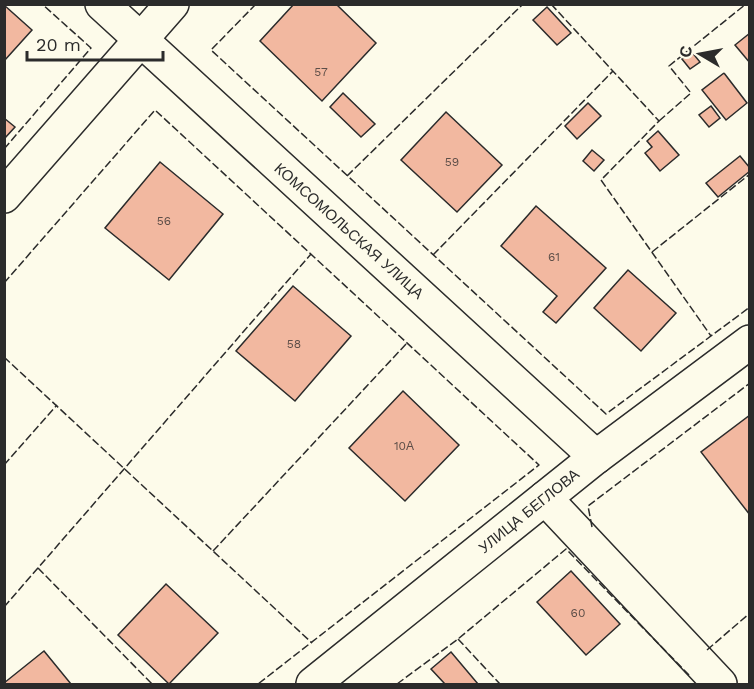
<svg xmlns="http://www.w3.org/2000/svg" width="754" height="689" viewBox="0 0 754 689" font-family="'Work Sans',sans-serif">
  <rect width="100%" height="100%" fill="#fdfbea"/>
  <g fill="#f2b8a0" stroke="#2b2b2b" stroke-width="1.5">
    <polygon points="294,4 336,4 376,43 322,101 260,41"/>
    <polygon points="4,5 32,30 4,61"/>
    <polygon points="547,7 571,33 557,45 533,20"/>
    <polygon points="750,33 750,63 735,45"/>
    <polygon points="691,51 700,62 690,69 682,59"/>
    <polygon points="724,73 747,103 726,120 702,90"/>
    <polygon points="343,93 375,124 361,137 330,107"/>
    <polygon points="588,103 601,116 577,139 565,126"/>
    <polygon points="711,106 720,118 709,127 699,115"/>
    <polygon points="446,112 502,165 457,212 401,160"/>
    <polygon points="4,118 15,127 4,139"/>
    <polygon points="658,131 679,155 660,171 645,153 652,147 647,141"/>
    <polygon points="592,150 604,160 594,171 583,161"/>
    <polygon points="740,156 750,168 750,171 718,197 706,183"/>
    <polygon points="160,162 223,214 169,280 105,228"/>
    <polygon points="536,206 606,268 556,323 543,312 557,296 501,246"/>
    <polygon points="628,270 676,313 641,351 594,308"/>
    <polygon points="293,286 351,336 295,401 236,351"/>
    <polygon points="403,391 459,445 405,501 349,448"/>
    <polygon points="750,415 750,515 701,452"/>
    <polygon points="571,571 620,624 586,655 537,602"/>
    <polygon points="166,584 218,633 169,684 118,635"/>
    <polygon points="44,651 71,684 4,684 4,683"/>
    <polygon points="451,652 478,684 445,684 431,669"/>
  </g>
  <g fill="none" stroke-linecap="round" stroke-linejoin="round">
    <g stroke="#2b2b2b" stroke-width="36">
      <g id="minor">
        <polyline points="102,4 596,457"/>
        <polyline points="4,196 172,4"/>
        <polyline points="545,498 720,684"/>
        <polyline points="313,684 596,457 750,342"/>
      </g>
    </g>
    <use href="#minor" stroke="#fdfbea" stroke-width="33"/>
    <g stroke="#2b2b2b" stroke-width="1.5" stroke-dasharray="8 3" stroke-linecap="butt">
      <polyline points="256,4 211,50 606,414 750,307"/>
      <polyline points="551,4 659,121 601,180 711,336"/>
      <polyline points="659,121 691,93 669,66 746,4"/>
      <polyline points="4,149 91,48 42,4"/>
      <polyline points="347,176 523,4"/>
      <polyline points="652,252 750,174"/>
      <polyline points="433,255 613,71"/>
      <polyline points="4,283 155,110 539,465 258,684"/>
      <polyline points="4,357 312,643"/>
      <polyline points="4,465 57,405"/>
      <polyline points="592,527 588,506 750,383"/>
      <polyline points="213,551 407,343"/>
      <polyline points="38,568 152,684"/>
      <polyline points="4,607 311,254"/>
      <polyline points="458,639 500,684"/>
      <polyline points="707,650 750,613"/>
      <polyline points="397,684 458,639 566,549 689,675"/>
    </g>
  </g>
  <g text-anchor="middle" stroke-width="4.5" stroke-linejoin="round" paint-order="stroke">
    <g font-size="12" fill="#5d4e48">
      <text x="321" y="76">57</text>
      <text x="452" y="166">59</text>
      <text x="164" y="225">56</text>
      <text x="554" y="261">61</text>
      <text x="294" y="348">58</text>
      <text x="404" y="450">10А</text>
      <text x="578" y="617">60</text>
    </g>
    <g font-size="15" fill="#2b2b2b" stroke="#fdfbea">
      <text transform="translate(349 231) rotate(42)" y="5">КОМСОМОЛЬСКАЯ УЛИЦА</text>
      <text transform="translate(529 511) rotate(-39)" y="5">УЛИЦА БЕГЛОВА</text>
    </g>
  </g>
  <rect width="754" height="689" fill="none" stroke="#2b2b2b" stroke-width="12"/>
  <g transform="translate(700 54) rotate(280)" stroke="#fdfbea" stroke-width="4.5" paint-order="stroke">
  <path d="M0-4.5L10 22L0 15L-10 22Z" fill="#2b2b2b"/>
  <text y="-9" font-size="16" font-weight="bold" text-anchor="middle" fill="#2b2b2b">С</text>
  </g>
  <path d="M27 51v9h136v-9" fill="none" stroke="#2b2b2b" stroke-width="3"/>
  <text x="36" y="51" font-size="18" fill="#2b2b2b" stroke="#fdfbea" stroke-width="4.5" paint-order="stroke">20 m</text>
</svg>
